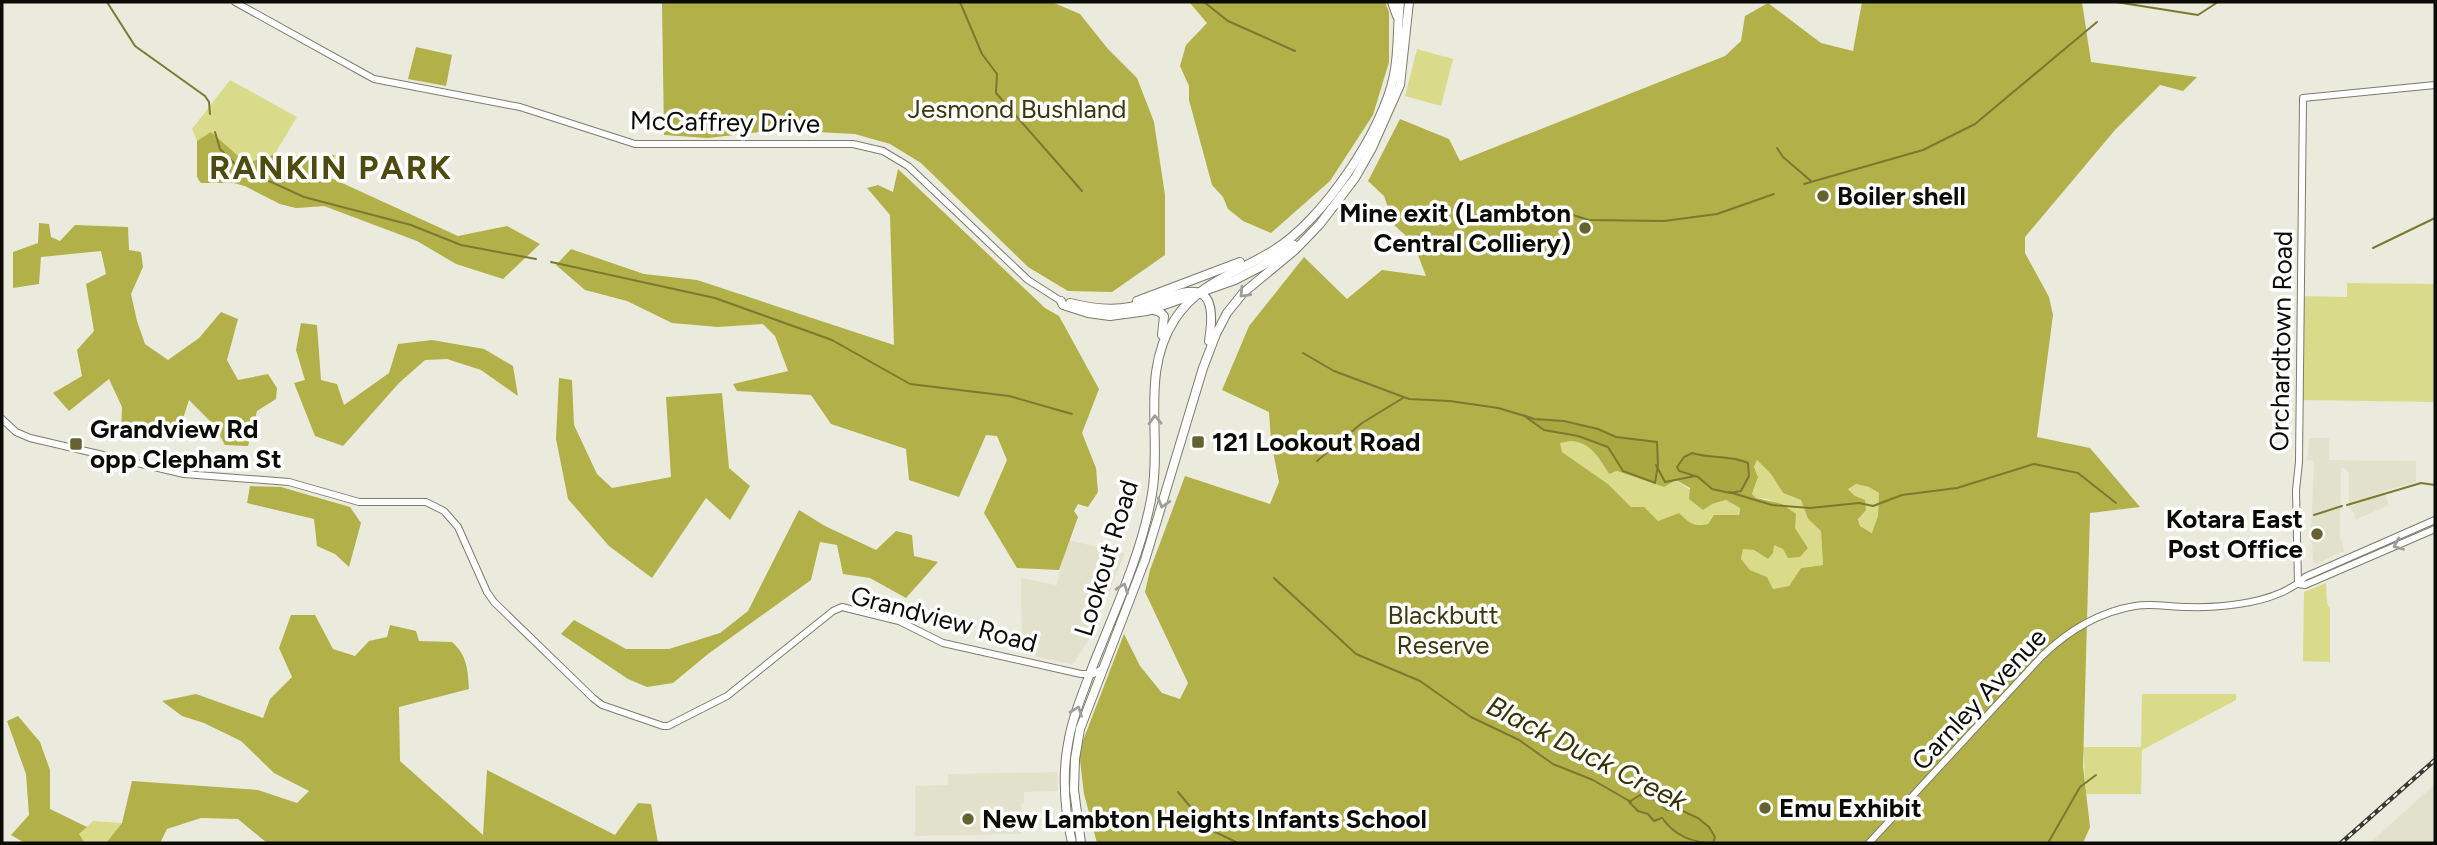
<svg xmlns="http://www.w3.org/2000/svg" width="2437" height="845" viewBox="0 0 2437 845" font-family="Figtree,sans-serif">
  <rect width="100%" height="100%" fill="#ebebdd"/>
  <g fill="#e2e2cc">
    <polygon points="2309,438 2329,438 2329,460 2416,461 2416,482 2384,491 2389,505 2355,520 2354,513 2349,508 2349,473 2345,468 2341,468 2340,534 2344,551 2316,564 2313,562 2311,530 2314,461 2307,460"/>
    <polygon points="1067,540 1125,553 1091,636 1074,663 1071,664 1022,654 1021,578 1057,585"/>
    <polygon points="1057,772 1058,791 1024,792 1024,803 1021,804 1022,834 915,836 915,786 948,785 948,774"/>
    <polygon points="2435,784 2435,843 2370,843"/>
  </g>
  <g fill="#dada8b">
    <polygon points="1417,49 1453,59 1441,106 1405,96"/>
    <polygon points="230,80 297,117 274,155 336,155 325,206 296,208 280,204 245,186 234,183 201,183 198,180 197,141 192,129"/>
    <polygon points="2347,283 2435,284 2435,402 2300,400 2300,296 2347,297"/>
    <path d="M1570 441C1591 442 1599 458 1609 474L1617 471 1664 487 1675 480 1712 504 1726 500 1740 508 1738 515H1714L1708 524C1693 527 1690 523 1679 513L1658 521 1648 513 1631 507 1608 484 1562 452 1559 442Z"/>
    <polygon points="1757,460 1771,474 1783,493 1801,500 1808,519 1821,531 1823,565 1801,568 1789,586 1773,589 1767,577 1750,570 1740,559 1743,548 1754,550 1768,559 1774,544 1783,549 1808,548 1795,528 1795,514 1767,499 1756,498 1752,494 1758,477 1754,467"/>
    <polygon points="1856,484 1869,487 1879,493 1878,516 1873,533 1860,526 1855,496 1847,488"/>
    <polygon points="2326,583 2327,603 2330,608 2330,662 2303,661 2304,592"/>
    <polygon points="2142,694 2236,694 2236,700 2142,750 2141,794 2086,794 2083,747 2141,747"/>
    <polygon points="93,821 122,823 106,843 85,843 79,834"/>
  </g>
  <g fill="#b2b048" fill-rule="evenodd">
    <polygon points="662,2 1052,2 1080,14 1108,49 1137,78 1154,122 1165,195 1165,255 1112,292 1068,291 1028,267 921,163 890,144 855,134 778,130 708,138 664,135"/>
    <polygon points="1189,2 1385,2 1389,12 1389,62 1373,115 1330,181 1271,233 1243,221 1228,209 1223,197 1212,185 1189,100 1189,86 1180,66 1186,45 1207,23"/>
    <path d="M1862 2H2082L2091 62 2197 77 2183 91 2160 85 2115 130 2025 237V253L2049 297 2053 315 2037 437 2090 448 2140 507 2090 513 2083 766 2090 827 2083 843H1713L1715 837 1683 811 1667 810 1655 800 1648 814C1665 819 1681 833 1695 843H1097L1084 794 1079 751 1124 634 1140 666 1162 693 1180 699 1188 683 1145 592 1150 570 1185 476 1270 504 1279 482 1271 441 1269 412 1222 390 1249 326 1304 257 1347 299 1382 270 1426 276 1413 242 1394 225 1384 196 1368 181 1400 119 1449 139 1460 161 1725 56 1741 41 1745 16 1768 3 1821 43 1853 51ZM1527 417 1598 429 1616 437 1657 442 1654 483 1623 471 1608 447 1578 436 1544 430ZM1570 441C1591 442 1599 458 1609 474L1617 471 1664 487 1676 480 1690 488 1689 499 1703 510 1712 504 1726 500 1740 508 1739 515H1714L1708 524C1693 527 1690 523 1679 513L1658 521 1644 507H1631L1608 484 1562 452 1560 443ZM1692 454 1722 459H1739L1708 487 1698 477 1679 471 1677 467ZM1757 460 1771 474 1783 493 1801 500 1808 519 1821 531 1823 565 1801 568 1789 586 1773 589 1767 577 1750 570 1741 559 1743 549 1754 550 1768 559 1773 553 1774 545 1783 549 1788 558 1800 557 1808 548 1795 528 1796 514 1782 504 1756 498 1752 494 1758 477 1754 467ZM1856 484 1869 487 1879 493 1878 516 1872 533 1860 526 1858 519 1866 510 1865 500 1855 496 1848 489Z"/>
    <polygon points="416,47 452,55 446,86 408,79"/>
    <polygon points="211,132 246,163 273,155 334,155 331,178 458,236 507,226 540,244 503,279 456,264 417,241 324,206 296,208 280,204 245,186 234,183 201,183 197,177 197,141"/>
    <polygon points="898,169 1045,308 1059,316 1099,389 1082,433 1096,468 1098,492 1088,507 1078,504 1074,511 1078,517 1059,570 1017,568 984,513 1007,460 997,436 986,435 959,497 909,480 906,449 831,424 811,395 737,391 733,384 788,371 775,336 763,324 718,327 672,323 627,301 585,290 556,265 571,249 644,274 697,280 894,345 890,215 867,188 878,185 893,192"/>
    <polygon points="39,223 49,224 51,237 60,241 75,225 128,227 129,250 141,252 143,267 131,294 137,321 145,344 168,360 199,338 221,312 238,319 227,360 238,380 268,374 277,388 276,399 257,411 248,446 225,445 214,425 189,400 178,434 121,433 122,407 109,379 69,411 53,393 82,376 77,350 94,331 86,284 106,274 101,251 41,257 39,284 13,288 13,252 38,243"/>
    <polygon points="301,323 317,325 321,380 337,384 344,405 389,373 398,344 432,340 484,349 513,366 518,396 481,370 447,359 425,360 399,383 343,446 315,436 294,383 305,380 296,350"/>
    <polygon points="559,378 572,380 574,425 597,474 612,488 671,477 666,397 722,393 729,468 750,486 730,520 706,498 652,578 609,546 568,499 556,439"/>
    <polygon points="250,486 281,487 350,507 361,523 349,567 335,554 317,546 314,519 247,503"/>
    <polygon points="799,510 825,526 876,550 896,531 912,535 914,556 938,562 906,598 870,578 843,574 837,545 820,542 811,580 708,654 673,683 647,687 628,679 561,634 574,620 626,649 669,649 720,633 748,611"/>
    <path d="M291 615H315L333 649 355 656 369 641 387 637 390 625 416 631 419 641 452 642C467 655 468 670 469 689L399 707 400 761 483 835 487 770 615 835 638 803 651 804 658 843H267L238 819 201 818 167 829 160 843H106L122 823 132 781 258 790 297 803 309 791 274 773 241 741 204 723 182 716 162 701 196 694 263 718 270 699 292 677 279 648Z"/>
    <polygon points="18,716 40,742 50,770 50,809 87,827 79,834 85,843 25,843 11,835 29,815 26,774 7,721"/>
  </g>
  <g fill="#aaa840" stroke="#7b792f" stroke-width="2">
    <polygon points="1523,415 1534,419 1564,421 1598,429 1616,437 1657,442 1658,465 1655,483 1623,471 1608,447 1578,436 1544,430"/>
    <path d="M1692 453C1711 459 1732 455 1748 463L1749 476 1741 491 1730 493 1712 489 1698 477 1679 471 1677 467 1684 457Z"/>
    <path d="M1640 795 1655 800 1667 810 1683 811 1698 818 1709 827 1715 837 1713 843C1692 843 1675 836 1662 818L1654 821 1648 814 1638 811 1629 802Z"/>
  </g>
  <g fill="none" stroke-linecap="round" stroke-linejoin="round">
    <g stroke="#7b792f" stroke-width="2">
      <polyline points="107,2 135,46 205,96 209,102 210,114"/>
      <polyline points="960,2 982,54 997,74 996,93 1082,191"/>
      <polyline points="1204,2 1228,21 1295,51"/>
      <polyline points="2116,2 2198,15 2218,2"/>
      <polyline points="215,132 220,149 238,167 304,197 411,225 461,245 536,259"/>
      <polyline points="1777,148 1783,157 1811,181"/>
      <polyline points="1804,184 1923,150 1975,124 2097,22"/>
      <polyline points="1545,212 1563,212 1589,220 1664,221 1717,214 1774,194"/>
      <polyline points="2373,248 2435,218"/>
      <polyline points="551,262 715,298 832,340 910,384 1009,396 1072,414"/>
      <polyline points="1303,353 1334,371 1409,399 1450,401 1498,408 1525,416"/>
      <polyline points="1317,461 1362,423 1403,398"/>
      <polyline points="1656,465 1665,482 1695,476"/>
      <polyline points="1729,492 1772,505 1810,508 1859,503 1873,506 1902,495 1957,488 2034,464 2078,473 2116,503"/>
      <polyline points="2347,505 2421,483 2435,485"/>
      <polyline points="2314,515 2342,506"/>
      <polyline points="1274,578 1356,654 1420,681 1471,717 1519,740 1553,764 1593,780 1631,802"/>
      <polyline points="1178,792 1209,829 1238,843"/>
      <polyline points="2048,843 2080,787 2096,775"/>
    </g>
    <g stroke="#7b7b6e" stroke-width="8">
      <g id="secondary">
        <polyline points="235,2 374,79 520,107 635,144 853,144 883,151 908,166 1028,280 1061,301"/>
        <polyline points="2,419 16,432 30,438 184,474 289,482 359,502 426,502 444,511 458,527 487,592 494,602 593,698 602,705 663,726 668,726 727,696 833,611 842,607 899,621 943,643 1081,674 1093,674 1104,668"/>
        <polyline points="2298,584 2296,490 2299,462 2303,98 2435,85"/>
        <polyline points="2298,584 2305,585 2435,529"/>
        <path d="M1869 843 2042 656C2068 631 2098 612 2135 606 2152 603 2170 607 2188 607 2223 608 2279 603 2305 577L2435 520"/>
      </g>
    </g>
    <g stroke="#7b7b6e" stroke-width="10">
      <g id="highway">
        <polyline points="1392,2 1397,16"/>
        <polyline points="1061,301 1063,305 1088,313 1110,316 1147,311 1235,280 1264,265 1294,245"/>
        <polyline points="1137,301 1240,262"/>
        <path d="M1070 303C1090 308 1109 311 1130 307 1174 300 1222 262 1209 341"/>
        <polyline points="1153,310 1160,312 1164,316 1162,335"/>
        <path d="M1072 843C1065 811 1062 776 1068 744 1072 718 1083 693 1092 668 1114 612 1142 553 1152 494 1162 435 1140 372 1175 319 1199 282 1239 272 1274 250 1322 221 1383 131 1394 75 1399 51 1397 26 1400 2"/>
        <polyline points="1081,843 1074,790 1075,759 1080,729 1145,560 1203,368 1216,334 1227,313 1243,293 1295,250 1320,224 1355,178 1372,148 1400,85 1409,2"/>
      </g>
    </g>
    <use href="#secondary" stroke="#fff" stroke-width="6"/>
    <use href="#highway" stroke="#fff" stroke-width="8"/>
    <g stroke="#383831" stroke-width="4.5">
      <polyline id="rail" points="2341,843 2435,760"/>
    </g>
    <use href="#rail" stroke="#fff" stroke-width="2" stroke-dasharray="5" stroke-linecap="butt"/>
  </g>
  <defs><path id="oneway-chevron" d="M-2-3.5L2.5 0L-2 3.5" fill="none" stroke-width="1.6" stroke-linecap="round" stroke-linejoin="round" transform="scale(1.75)"/></defs>
  <g stroke="#9e9e9c">
    <use href="#oneway-chevron" transform="translate(1244 293) rotate(134)"/>
    <use href="#oneway-chevron" transform="translate(1155 420) rotate(-92)"/>
    <use href="#oneway-chevron" transform="translate(1163 503) rotate(107)"/>
    <use href="#oneway-chevron" transform="translate(2398 545) rotate(157)"/>
    <use href="#oneway-chevron" transform="translate(1123 588) rotate(-70)"/>
    <use href="#oneway-chevron" transform="translate(1077 711) rotate(-70)"/>
  </g>
  <g fill="#646330" stroke="#fff" stroke-width="2.5">
    <circle cx="1823" cy="196" r="7"/>
    <circle cx="1585" cy="228" r="7"/>
    <rect x="1191" y="435" width="14" height="14" rx="3.5"/>
    <rect x="69" y="437" width="14" height="14" rx="3.5"/>
    <circle cx="2317" cy="534" r="7"/>
    <circle cx="1765" cy="808" r="7"/>
    <circle cx="968" cy="819" r="7"/>
  </g>
  <g text-anchor="middle" stroke-width="7" stroke-linejoin="round" paint-order="stroke">
    <g font-size="26" fill="#3a390d" stroke="#fff">
      <text x="1017" y="118">Jesmond Bushland</text>
      <text x="1443" y="624">Blackbutt<tspan x="1443" dy="30">Reserve</tspan></text>
    </g>
    <g font-size="26" fill="#0c0c07" stroke="#fff">
      <text transform="translate(725 122) rotate(1)" y="9">McCaffrey Drive</text>
      <text transform="translate(2281 341) rotate(-89)" y="9">Orchardtown Road</text>
      <text transform="translate(1106 558) rotate(-73)" y="9">Lookout Road</text>
      <text transform="translate(944 619) rotate(15)" y="9">Grandview Road</text>
      <text transform="translate(1979 699) rotate(-47)" y="9">Carnley Avenue</text>
    </g>
    <g font-size="26" font-weight="bold" fill="#0c0c07" stroke="#fff" text-anchor="start">
      <text x="1837" y="205">Boiler shell</text>
      <text x="1571" y="222" text-anchor="end">Mine exit (Lambton<tspan x="1571" dy="30">Central Colliery)</tspan></text>
      <text x="90" y="438">Grandview Rd<tspan x="90" dy="30">opp Clepham St</tspan></text>
      <text x="1212" y="451">121 Lookout Road</text>
      <text x="2303" y="528" text-anchor="end">Kotara East<tspan x="2303" dy="30">Post Office</tspan></text>
      <text x="1779" y="817">Emu Exhibit</text>
      <text x="982" y="828">New Lambton Heights Infants School</text>
    </g>
    <g font-size="28" font-style="italic" fill="#343306" stroke="#fff">
      <text transform="translate(1587 753) rotate(27)" y="10">Black Duck Creek</text>
    </g>
    <g font-size="33" font-weight="bold" letter-spacing="2" fill="#4d4b0d" stroke="#fff">
      <text x="331" y="179">RANKIN PARK</text>
    </g>
  </g>
  <rect width="2437" height="845" fill="none" stroke="#0c0c07" stroke-width="7"/>
</svg>
